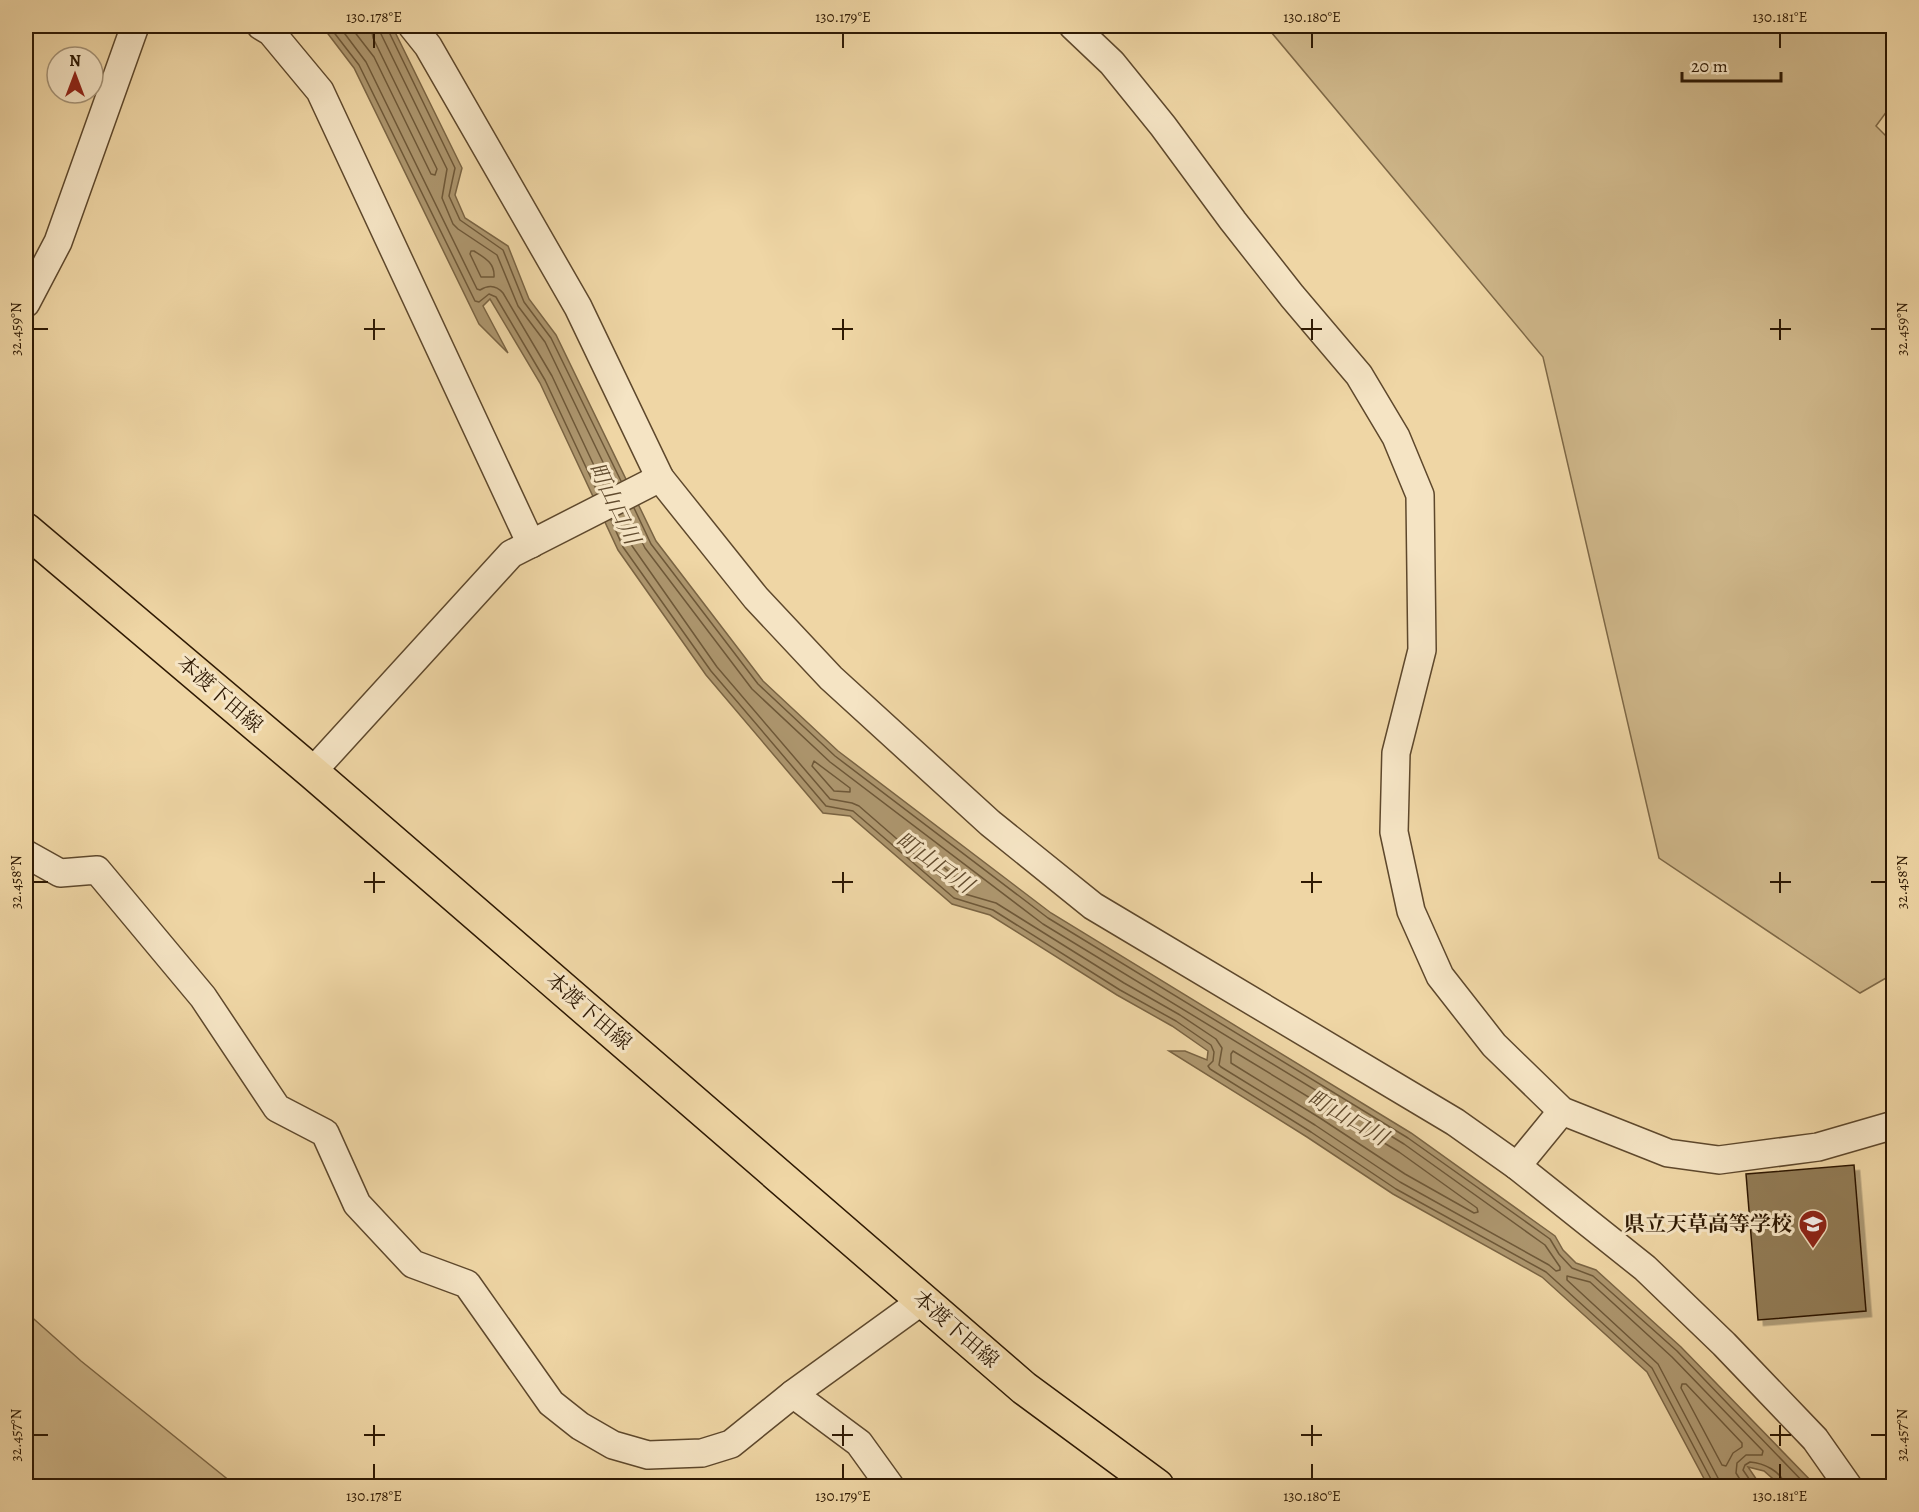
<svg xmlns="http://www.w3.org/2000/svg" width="1919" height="1512" viewBox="0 0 1919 1512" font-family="Alegreya,'Noto Serif JP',serif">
  <defs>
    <filter id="shadow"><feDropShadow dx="5.5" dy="5.5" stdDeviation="0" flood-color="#0004"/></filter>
  </defs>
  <rect width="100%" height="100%" fill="#efd6a5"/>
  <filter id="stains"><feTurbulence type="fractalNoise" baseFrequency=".00333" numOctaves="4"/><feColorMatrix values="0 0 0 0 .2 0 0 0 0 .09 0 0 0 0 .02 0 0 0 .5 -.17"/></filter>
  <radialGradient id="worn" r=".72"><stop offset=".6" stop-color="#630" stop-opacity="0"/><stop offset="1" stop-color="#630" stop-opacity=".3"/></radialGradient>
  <g fill="#ceb689" stroke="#7e6846" stroke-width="1.5">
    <polygon points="1266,26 1893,26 1893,103 1876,126 1894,144 1893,974 1860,993 1659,858 1543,357"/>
    <polygon points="26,1312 81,1361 236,1486 26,1486"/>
  </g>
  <polygon fill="#ad966e" stroke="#7a6443" stroke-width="1.5" points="322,26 392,26 462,168 455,195 465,218 508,246 529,299 556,335 656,541 763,681 838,751 1051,913 1411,1133 1555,1236 1563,1250 1576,1263 1596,1270 1681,1347 1816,1486 1781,1486 1764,1471 1748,1467 1761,1486 1708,1486 1647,1372 1542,1277 1393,1194 1307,1137 1169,1051 1185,1051 1207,1060 1208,1051 1172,1026 1117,995 990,915 952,904 850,816 823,813 706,675 618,550 540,383 490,299 483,306 508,353 479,324 354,68"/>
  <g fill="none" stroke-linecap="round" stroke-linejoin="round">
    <g stroke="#6e5838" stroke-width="1.5">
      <polyline points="329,26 359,65 475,301 479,302 489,294 496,297 545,380 598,493"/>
      <path d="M339 26 366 62 477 289 480 290C488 285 496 285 503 293L552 376 605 489"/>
      <polyline points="350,26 374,57 431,174 435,175 437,169 373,38 371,26"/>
      <polyline points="380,26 381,34 447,169 442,198 453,224 458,229 497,255 518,306 545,342 614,485"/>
      <polyline points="387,26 388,30 455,168 449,196 460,220 503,250 524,302 551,338 621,481"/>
      <path d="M471 251H474C485 258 495 263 494 277H481L470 254Z"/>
      <polyline points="634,508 651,544 758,684 835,756 1048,918 1408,1138 1550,1239 1559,1254 1572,1268 1593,1276 1677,1351 1807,1486"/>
      <polyline points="617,517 630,543 717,667 830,799 852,803 859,806 958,892 996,903 1124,983 1180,1015 1216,1039 1222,1048 1219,1065 1221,1067 1315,1125 1400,1182 1549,1265 1556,1271 1560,1270 1560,1267 1545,1245 1404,1144 1043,924 830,762 752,689 645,548 627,512"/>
      <polyline points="611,520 623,547 711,671 826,806 853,811 954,898 993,910 1120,990 1176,1021 1211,1045 1214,1052 1213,1061 1208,1066 1210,1069 1311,1132 1396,1189 1546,1272 1652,1368 1712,1481 1712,1486"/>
      <polygon points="814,761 850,788 850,792 834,791 812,766"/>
      <polygon points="941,858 971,880 971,884 969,885 962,883 939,863 939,860"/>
      <polygon points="1233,1051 1399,1152 1477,1208 1478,1212 1474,1213 1405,1174 1320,1118 1231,1063 1231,1054"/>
      <polygon points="1682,1384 1686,1384 1742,1443 1742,1447 1733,1453 1726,1466 1722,1465 1681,1388"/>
      <polyline points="1720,1486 1718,1478 1658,1364 1567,1280 1567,1276 1590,1282 1672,1357 1763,1451 1762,1455 1746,1455 1737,1463 1736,1473 1744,1486"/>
      <path d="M1754 1486 1743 1470 1745 1465 1750 1462C1763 1463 1782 1471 1785 1486"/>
    </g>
  </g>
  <polygon fill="#927b57" stroke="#2e1903" stroke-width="1.5" filter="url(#shadow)" points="1854,1165 1866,1311 1758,1320 1746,1174"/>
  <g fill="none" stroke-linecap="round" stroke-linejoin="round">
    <g stroke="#5e482c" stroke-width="30">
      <g id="street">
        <polyline points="261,26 271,32 320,91 531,544"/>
        <polyline points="412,26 428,46 578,307 660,478 756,598 831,678 990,823 1093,906 1455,1122 1517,1166 1645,1268 1724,1344 1815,1439 1848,1486"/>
        <polyline points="1073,26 1112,63 1163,126 1233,221 1292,296 1359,375 1396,437 1420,495 1422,650 1396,753 1394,832 1411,911 1440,976 1494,1045 1562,1111 1668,1153 1719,1160 1818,1147 1894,1125"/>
        <polyline points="26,303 58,242 135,26"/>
        <polyline points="312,772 511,554 660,478"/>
        <polyline points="26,854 60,873 97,870 203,997 277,1108 325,1133 357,1204 413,1264 467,1284 551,1403 580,1426 613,1445 648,1455 702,1453 731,1444 793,1394 923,1300"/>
        <polyline points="1517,1166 1562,1111"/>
        <polyline points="793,1394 859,1443 890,1486"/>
      </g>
    </g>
    <g stroke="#2e1903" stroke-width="36">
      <polyline id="primary" points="26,530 312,772 1024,1388 1157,1486"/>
    </g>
    <use href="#street" stroke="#f5e4c4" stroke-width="27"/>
    <use href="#primary" stroke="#efd6a5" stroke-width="33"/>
  </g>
  <path fill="none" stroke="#2e1903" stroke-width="2" d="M374 33V48M843 33V48M1312 33V48M1780 33V48M374 319V340M843 319V340M1312 319V340M1780 319V340M33 329H48M364 329H385M832 329H853M1301 329H1322M1770 329H1791M1871 329H1886M374 872V893M843 872V893M1312 872V893M1780 872V893M33 882H48M364 882H385M832 882H853M1301 882H1322M1770 882H1791M1871 882H1886M374 1425V1446M843 1425V1446M1312 1425V1446M1780 1425V1446M33 1435H48M364 1435H385M832 1435H853M1301 1435H1322M1770 1435H1791M1871 1435H1886M374 1464V1479M843 1464V1479M1312 1464V1479M1780 1464V1479"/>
  <defs>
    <g id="school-pin" transform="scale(1.5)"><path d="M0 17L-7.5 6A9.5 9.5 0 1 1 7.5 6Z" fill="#8f2418" stroke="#f5e4c4"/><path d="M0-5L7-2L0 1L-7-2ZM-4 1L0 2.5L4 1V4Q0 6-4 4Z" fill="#fff"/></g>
  </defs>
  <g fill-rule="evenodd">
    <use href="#school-pin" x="1813" y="1224"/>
  </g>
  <g text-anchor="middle" stroke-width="6" stroke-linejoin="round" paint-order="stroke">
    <g font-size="21" fill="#2e1903" stroke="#f5e4c4">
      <text transform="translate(220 694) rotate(41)" y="7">本渡下田線</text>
      <text transform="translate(589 1011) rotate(41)" y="7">本渡下田線</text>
      <text transform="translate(956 1329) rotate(41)" y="7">本渡下田線</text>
    </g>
    <g font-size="21" font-weight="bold" fill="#2e1903" stroke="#f5e4c4" text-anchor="end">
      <text x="1792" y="1231">県立天草高等学校</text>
    </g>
    <g font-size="22" font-style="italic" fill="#614b2e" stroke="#f5e4c4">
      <text transform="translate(615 503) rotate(64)" y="8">町山口川</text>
      <text transform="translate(935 862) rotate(35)" y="8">町山口川</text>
      <text transform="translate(1348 1117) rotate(30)" y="8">町山口川</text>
    </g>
  </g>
  <rect width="1919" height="1512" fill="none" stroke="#efd6a5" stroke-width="66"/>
  <g transform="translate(75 75)"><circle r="28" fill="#f5e4c4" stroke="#a59377" stroke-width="1.5"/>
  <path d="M0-4.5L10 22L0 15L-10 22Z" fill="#8f2418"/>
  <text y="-9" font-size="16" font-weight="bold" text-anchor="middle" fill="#2e1903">N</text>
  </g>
  <path d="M1682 72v9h99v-9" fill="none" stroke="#2e1903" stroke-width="3"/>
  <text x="1691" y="72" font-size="18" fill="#2e1903" stroke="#f5e4c4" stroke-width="4.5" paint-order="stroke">20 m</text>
  <rect x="33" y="33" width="1853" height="1446" fill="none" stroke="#2e1903" stroke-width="2"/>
  <g font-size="15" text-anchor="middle" fill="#2e1903">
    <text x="374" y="22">130.178°E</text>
    <text x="843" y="22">130.179°E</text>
    <text x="1312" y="22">130.180°E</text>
    <text x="1780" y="22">130.181°E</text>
    <text transform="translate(16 329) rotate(-90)" y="5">32.459°N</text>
    <text transform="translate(1902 329) rotate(-90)" y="5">32.459°N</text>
    <text transform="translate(16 882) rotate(-90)" y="5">32.458°N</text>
    <text transform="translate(1902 882) rotate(-90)" y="5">32.458°N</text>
    <text transform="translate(16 1435) rotate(-90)" y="5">32.457°N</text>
    <text transform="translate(1902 1435) rotate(-90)" y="5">32.457°N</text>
    <text x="374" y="1501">130.178°E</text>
    <text x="843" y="1501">130.179°E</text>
    <text x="1312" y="1501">130.180°E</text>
    <text x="1780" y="1501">130.181°E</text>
  </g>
  <rect width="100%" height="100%" filter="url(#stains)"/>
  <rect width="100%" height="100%" fill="url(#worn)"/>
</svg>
